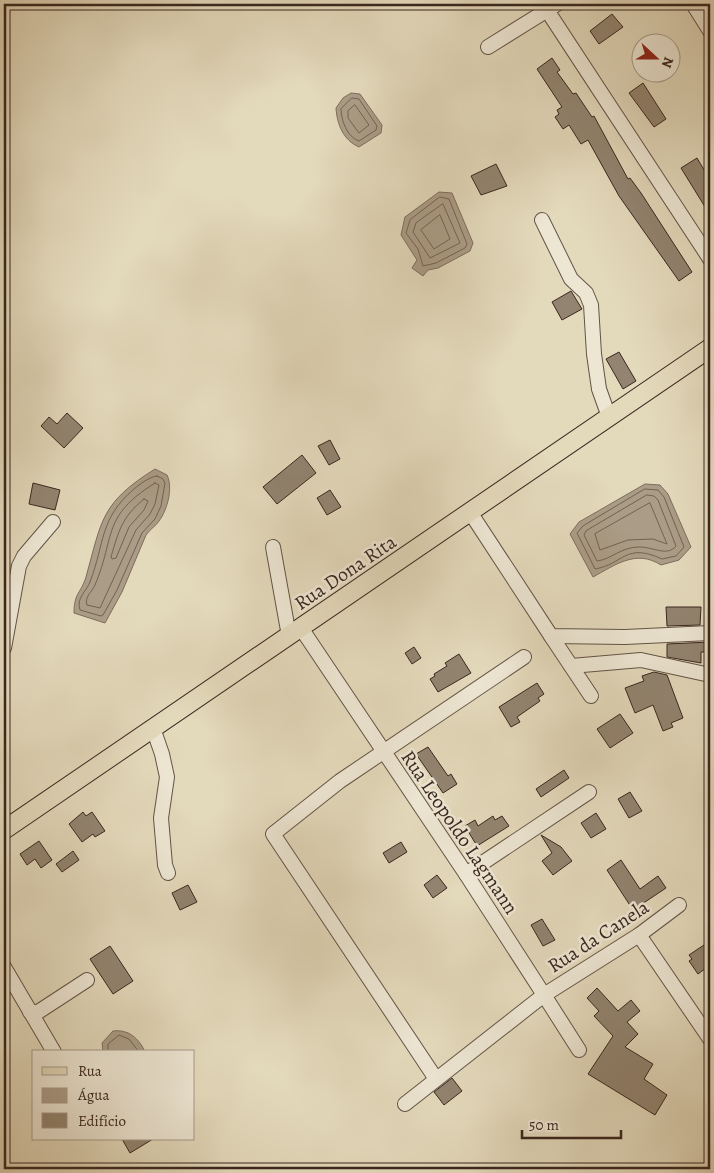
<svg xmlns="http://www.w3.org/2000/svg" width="714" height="1173" viewBox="0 0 714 1173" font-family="Alegreya,serif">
  <rect width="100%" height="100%" fill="#e3d9bb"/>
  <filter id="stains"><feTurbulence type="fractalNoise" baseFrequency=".004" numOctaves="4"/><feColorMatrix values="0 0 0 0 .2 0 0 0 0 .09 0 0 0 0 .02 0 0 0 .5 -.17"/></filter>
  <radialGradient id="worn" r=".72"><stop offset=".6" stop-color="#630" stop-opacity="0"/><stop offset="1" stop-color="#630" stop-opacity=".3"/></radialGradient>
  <g fill="#aa9c86" stroke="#7d6d5d">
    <path d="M351 93 360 94 382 125 381 133 359 147C343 140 337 124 336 108L343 98Z"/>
    <polygon points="439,192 452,193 473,243 470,251 438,268 428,270 423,276 412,268 417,260 401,235 405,217"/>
    <path d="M155 469 167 475C173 487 168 509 159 521 156 526 150 529 146 535L122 592 105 623 74 613C74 593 81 593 86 577 102 519 101 503 155 469Z"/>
    <path d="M645 484 660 485 668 494 691 547 679 560 661 565C636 549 615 565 593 577L570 534 579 522Z"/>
    <path d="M113 1031C128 1029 139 1038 145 1052H103L102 1043Z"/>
  </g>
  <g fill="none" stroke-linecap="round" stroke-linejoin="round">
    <g stroke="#726252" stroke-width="1">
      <path d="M352 98 359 99 377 126 376 130 359 141C347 137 341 120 341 109Z"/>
      <polygon points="355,105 369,125 359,133 348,118 348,111"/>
      <polygon points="440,197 449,199 467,244 465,248 436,263 423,266 418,249 406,233 410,220"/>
      <polygon points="443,204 460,243 430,258 413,232 416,223"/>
      <polygon points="440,215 450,239 434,249 421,230"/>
      <path d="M157 476 163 479 165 483 161 506 155 519 142 533 117 590 103 615 101 616 80 610C76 598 86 592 90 582 105 543 99 519 134 489 140 484 149 477 157 476Z"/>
      <path d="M155 483 159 485 155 504 150 514 136 530 100 608 87 605C84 597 92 592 95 585 116 535 101 517 155 483Z"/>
      <path d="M645 489 658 490 664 497 684 547 676 556 662 559C625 542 624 564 595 569L577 533 583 526Z"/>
      <path d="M647 495 654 496 658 500 676 546C667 557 654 547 639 547 621 547 612 559 597 561L584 535 586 531Z"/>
      <path d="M144 499 148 501 144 510 129 527 116 558 112 559 111 557C119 530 122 517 144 499Z"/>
      <polygon points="650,503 667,544 653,539 628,540 600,550 595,534"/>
      <polyline points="108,1052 108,1044 119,1035 129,1039 139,1052"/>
    </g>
  </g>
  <g fill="#928470" stroke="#3a271f">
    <polygon points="612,14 623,27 599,44 590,31"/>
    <polygon points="552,58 560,70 557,72 573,94 576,93 592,117 594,116 628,179 630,178 641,193 692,272 679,281 619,196 588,140 581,144 569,125 563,129 555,117 559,114 557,110 562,107 537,69"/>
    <polygon points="643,83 666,119 654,127 629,93"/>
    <polygon points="697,158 710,180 710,215 681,168"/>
    <polygon points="496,164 507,186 481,195 471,176"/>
    <polygon points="571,291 582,309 562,320 552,302"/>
    <polygon points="619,352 636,381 623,389 606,359"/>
    <polygon points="67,413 83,428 64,448 41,426 49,417 57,424"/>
    <polygon points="330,440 340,459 329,465 318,446"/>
    <polygon points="302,455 316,473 277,504 263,487"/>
    <polygon points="33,483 60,490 55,510 29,504"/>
    <polygon points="330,490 341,507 327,515 317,498"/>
    <polygon points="666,607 701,607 700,625 667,626"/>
    <polygon points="710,642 710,652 701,652 701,663 667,657 667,644"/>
    <polygon points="414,647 421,658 412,664 405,653"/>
    <polygon points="459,654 471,673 438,692 430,679 435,676 434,674 447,666 445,663"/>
    <polygon points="654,672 667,675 683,718 671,723 673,727 663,731 653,705 635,713 625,688 644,681 642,676"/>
    <polygon points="537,683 544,694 538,698 540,701 517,717 520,722 511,727 499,707"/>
    <polygon points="620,714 633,733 610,748 597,729"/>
    <polygon points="428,747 448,776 451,774 457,784 443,793 416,754"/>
    <polygon points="564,770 569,778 541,797 536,789"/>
    <polygon points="630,792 642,811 629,818 618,799"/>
    <polygon points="83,812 86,816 92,812 105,831 95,837 93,834 82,842 69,824"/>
    <polygon points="596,813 606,829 591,838 581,823"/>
    <polygon points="493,816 495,820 502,816 509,826 477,846 465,826 475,820 478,826"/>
    <polygon points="541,835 561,847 572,861 553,875 542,861 552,853"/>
    <polygon points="39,841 52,860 41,868 35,859 27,865 20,854"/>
    <polygon points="401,842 407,852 389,863 383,853"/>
    <polygon points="73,851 79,860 62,872 56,864"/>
    <polygon points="621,860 640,889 658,876 666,888 633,910 607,870"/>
    <polygon points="437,875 447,888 433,898 424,885"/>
    <polygon points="188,885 197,902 180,910 172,893"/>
    <polygon points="542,919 555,940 543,946 531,925"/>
    <polygon points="710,941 710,965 698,974 689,961 692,959 689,955"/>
    <polygon points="110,946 133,981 113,994 90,959"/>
    <polygon points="597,988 618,1011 631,1000 640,1011 627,1022 638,1034 625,1047 653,1064 644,1079 667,1095 655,1115 588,1074 613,1036 594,1016 599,1011 587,998"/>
    <polygon points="452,1078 462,1091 444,1105 434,1092"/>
    <polygon points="122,1139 153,1139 130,1153"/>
  </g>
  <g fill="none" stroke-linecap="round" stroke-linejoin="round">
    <g stroke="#645446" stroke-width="16">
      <g id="minor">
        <polyline points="543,4 710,259"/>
        <polyline points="693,4 710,31"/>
        <polyline points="488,47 557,4"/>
        <polyline points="542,220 571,279 586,293 591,305 594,354 599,389 609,417"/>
        <polyline points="470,512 551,636 625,637 710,633"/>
        <polyline points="273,547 289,636"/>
        <polyline points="301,628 466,874 544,995 405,1104"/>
        <polyline points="551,636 591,696"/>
        <polyline points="4,648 19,566 24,556 53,522"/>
        <polyline points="571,666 641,660 710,675"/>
        <polyline points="153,728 162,754 167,777 161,818 165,865 168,873"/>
        <polyline points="466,874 589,792"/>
        <polyline points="639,935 710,1039"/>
        <polyline points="4,967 54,1052"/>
        <polyline points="30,1012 38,1012 87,980"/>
        <polyline points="579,1050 544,995 639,935 679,905"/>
        <polyline points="436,1079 273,834 340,781 524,657"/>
      </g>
    </g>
    <g stroke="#3a271f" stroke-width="20">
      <polyline id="major" points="4,830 710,348"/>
    </g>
    <use href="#minor" stroke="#ede6d3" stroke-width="14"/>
    <use href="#major" stroke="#e3d9bb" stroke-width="18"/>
  </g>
  <g text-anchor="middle" stroke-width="5" stroke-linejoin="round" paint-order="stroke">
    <g font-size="20" fill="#3a271f" stroke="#ede6d3">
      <text transform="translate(345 572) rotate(-34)" y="7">Rua Dona Rita</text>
      <text transform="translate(460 832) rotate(56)" y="7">Rua Leopoldo Lagmann</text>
      <text transform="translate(598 936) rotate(-33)" y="7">Rua da Canela</text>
    </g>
  </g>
  <rect width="714" height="1173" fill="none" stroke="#e3d9bb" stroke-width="20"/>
  <rect x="5" y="5" width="704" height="1163" fill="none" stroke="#3a271f" stroke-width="2.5"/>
  <rect x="10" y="10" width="694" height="1153" fill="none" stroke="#3a271f"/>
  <rect x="32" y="1050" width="162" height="90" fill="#ede6d3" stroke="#a59a8b"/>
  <rect x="42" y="1067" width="25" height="8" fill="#e3d9bb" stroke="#a59a8b"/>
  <text x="78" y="1076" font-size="15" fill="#3a271f">Rua</text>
  <rect x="42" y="1088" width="25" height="15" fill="#aa9c86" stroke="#a59a8b"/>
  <text x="78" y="1100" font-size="15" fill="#3a271f">Água</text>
  <rect x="42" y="1113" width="25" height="15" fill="#928470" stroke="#a59a8b"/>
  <text x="78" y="1126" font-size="15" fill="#3a271f">Edifício</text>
  <g transform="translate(656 58) rotate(111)"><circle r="24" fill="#ede6d3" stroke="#a59a8b"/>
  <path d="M0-4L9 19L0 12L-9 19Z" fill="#8f2418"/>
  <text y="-8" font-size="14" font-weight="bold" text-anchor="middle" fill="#3a271f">N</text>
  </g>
  <path d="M522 1130v8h99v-8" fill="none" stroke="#3a271f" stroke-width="2.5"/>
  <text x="529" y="1130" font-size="15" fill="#3a271f" stroke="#ede6d3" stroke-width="4" paint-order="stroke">50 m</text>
  <rect width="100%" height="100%" filter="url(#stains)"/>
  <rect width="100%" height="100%" fill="url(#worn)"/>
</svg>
